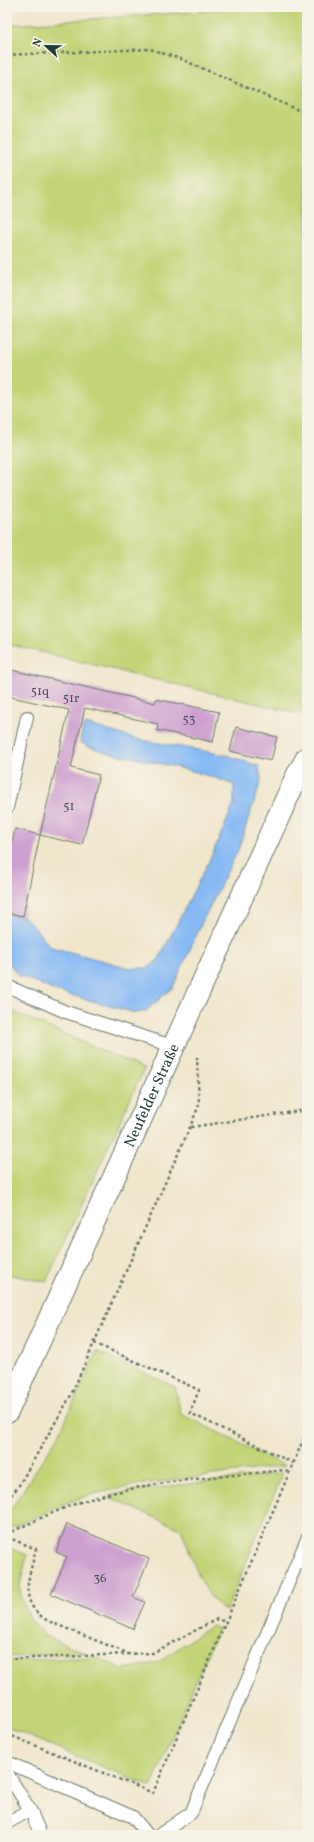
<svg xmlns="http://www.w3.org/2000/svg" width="314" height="1842" viewBox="0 0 314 1842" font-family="Vollkorn,serif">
  <rect width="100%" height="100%" fill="#f7f3e8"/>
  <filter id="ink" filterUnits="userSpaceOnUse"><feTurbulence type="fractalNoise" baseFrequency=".025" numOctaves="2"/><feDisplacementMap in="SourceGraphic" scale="8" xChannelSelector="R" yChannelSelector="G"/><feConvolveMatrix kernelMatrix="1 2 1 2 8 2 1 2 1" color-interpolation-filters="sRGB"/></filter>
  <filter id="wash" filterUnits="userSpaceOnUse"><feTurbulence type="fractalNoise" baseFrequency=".012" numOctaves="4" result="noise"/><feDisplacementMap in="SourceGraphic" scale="16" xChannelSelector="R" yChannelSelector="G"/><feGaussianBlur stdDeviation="0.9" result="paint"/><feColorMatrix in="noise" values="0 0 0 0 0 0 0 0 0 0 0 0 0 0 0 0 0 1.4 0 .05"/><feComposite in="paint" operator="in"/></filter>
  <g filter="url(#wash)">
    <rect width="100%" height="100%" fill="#f0e6cc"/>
    <g fill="#c2d477" stroke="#708856">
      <polygon points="259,7 307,7 307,697 300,714 7,644 7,25"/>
      <polygon points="7,1009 144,1069 46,1282 7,1274"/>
      <polygon points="97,1351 175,1387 181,1414 285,1466 136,1485 93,1494 66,1503 7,1530 7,1515 59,1435"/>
      <path d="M283 1473 226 1611C201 1596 192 1555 181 1529L109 1497 111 1495 137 1490Z"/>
      <polygon points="7,1547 27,1555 20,1585 21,1598 31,1620 44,1635 86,1653 7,1657"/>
      <polygon points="211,1626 218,1629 151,1787 7,1727 7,1661 96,1657 123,1669 157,1663"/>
    </g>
    <path fill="#87baf4" stroke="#537c94" d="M86 724 136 739 226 755 259 766 261 781 238 850 204 918 173 987 146 1011 135 1013 53 990 18 975 7 960V914L25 917 51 947 130 968H148L159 959 213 853 234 804V785C203 772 171 766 139 759 119 755 97 752 80 742L83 727Z"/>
    <g id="blocks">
      <g fill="#cda0cf">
        <polygon points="7,669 155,703 156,699 219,712 213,742 157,730 158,724 85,708 71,768 99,775 82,845 40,835 69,710 7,696"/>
        <polygon points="236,727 277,737 271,761 230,751"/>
        <polygon points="15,829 40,835 23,916 7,913 7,868"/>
        <polygon points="67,1524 149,1559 133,1597 145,1602 133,1629 51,1594 67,1557 56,1552"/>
      </g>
    </g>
  </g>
  <g filter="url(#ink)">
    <use href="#blocks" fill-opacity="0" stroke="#687869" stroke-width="1"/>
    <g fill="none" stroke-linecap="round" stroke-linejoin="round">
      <g stroke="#687869" stroke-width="14">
        <g id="service">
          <polyline points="7,808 27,717"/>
          <polyline points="7,986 66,1012 172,1046"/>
          <polyline points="7,1762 133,1817 148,1835"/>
          <polyline points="7,1773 30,1810 41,1835"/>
          <polyline points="7,1823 30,1810"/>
          <polyline points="159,1835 191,1813 307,1539"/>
        </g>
      </g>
      <g stroke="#687869" stroke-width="24">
        <g id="minor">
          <path id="s1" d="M7 1412 296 778 307 758"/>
        </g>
      </g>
      <g stroke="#687869" stroke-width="2.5" stroke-dasharray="3 3" stroke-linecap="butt">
        <polyline points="7,55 150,49 181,59 307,114"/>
        <polyline points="191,1127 307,1110"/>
        <polyline points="94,1343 199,1390 190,1413 293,1463"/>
        <polyline points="7,1500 18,1487 70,1397 190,1127 199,1105 197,1057"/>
        <path d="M7 1534C35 1521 64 1506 94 1498 154 1480 222 1477 284 1470L289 1473"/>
        <path d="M7 1537 36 1549C29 1579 17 1602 48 1621L127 1653"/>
        <polyline points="7,1659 153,1653 217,1619 226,1622"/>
        <polyline points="7,1734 153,1793 307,1431"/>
      </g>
      <use href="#service" stroke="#fff" stroke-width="12"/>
      <use href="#minor" stroke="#fff" stroke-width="22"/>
    </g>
  </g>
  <g text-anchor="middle" stroke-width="3" stroke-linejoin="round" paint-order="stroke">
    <g font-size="13" fill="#4a565b">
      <text x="40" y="695">51q</text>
      <text x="71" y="702">51r</text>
      <text x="189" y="723">53</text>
      <text x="69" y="810">51</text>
      <text x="100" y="1582">36</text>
    </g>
    <g font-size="15" fill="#1f3d34" stroke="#f7f3e8">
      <text dy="5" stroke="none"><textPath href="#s1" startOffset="348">Neufelder Straße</textPath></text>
    </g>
  </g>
  <rect width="314" height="1842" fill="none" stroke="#f7f3e8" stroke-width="24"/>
  <g transform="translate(46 46) rotate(292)" stroke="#f7f3e8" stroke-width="3" paint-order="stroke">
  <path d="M0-3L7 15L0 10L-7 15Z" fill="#1f3d34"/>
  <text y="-6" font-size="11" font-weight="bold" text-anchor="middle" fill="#1f3d34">N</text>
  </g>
</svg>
